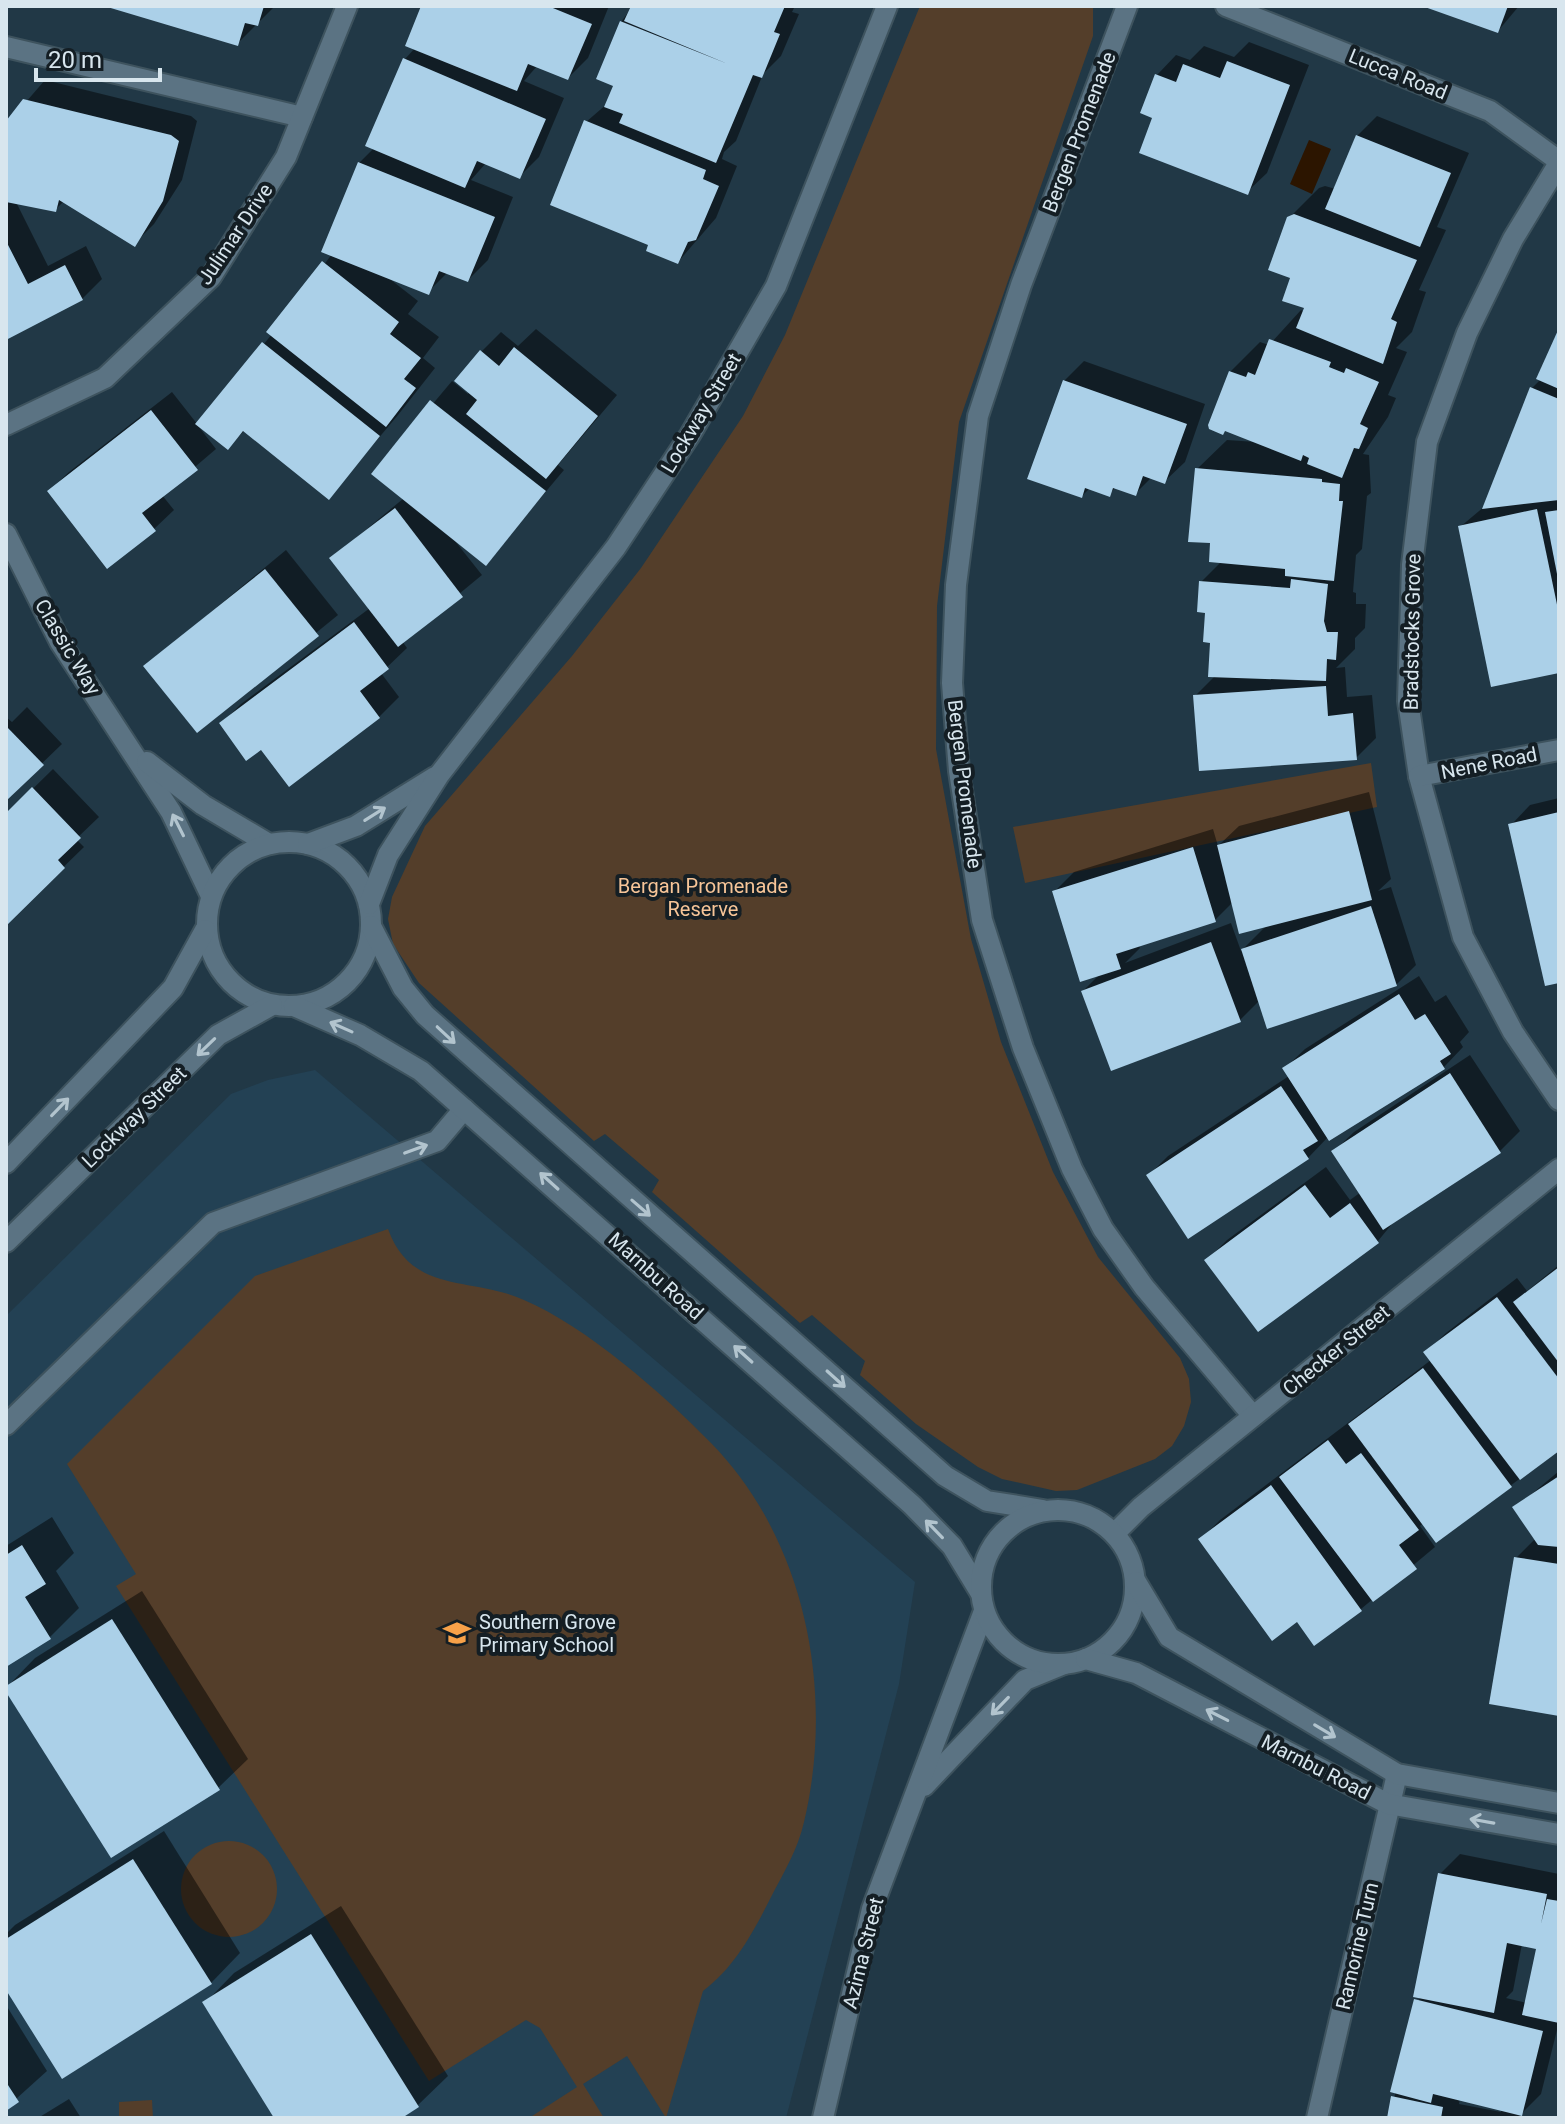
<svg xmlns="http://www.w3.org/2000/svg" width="1565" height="2124" viewBox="0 0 1565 2124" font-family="Roboto,sans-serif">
  <rect width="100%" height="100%" fill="#213846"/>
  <polygon fill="#234154" points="315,1070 915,1582 899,1684 786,2118 6,2118 6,1316 231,1094 268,1080"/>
  <g fill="#543e2a">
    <polygon points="920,6 1093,6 1093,36 959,422 937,606 936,749 971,939 1001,1042 1053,1172 1098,1257 1180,1358 1189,1379 1191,1402 1184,1426 1172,1446 1155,1459 1077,1490 1056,1491 1002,1479 978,1467 916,1424 860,1375 865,1361 812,1315 800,1323 652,1192 659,1180 605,1134 594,1141 419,983 393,944 388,919 392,897 425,826 572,656 641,568 743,416 785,335"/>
    <polygon points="1371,763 1377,807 1025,883 1013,827"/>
    <path d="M388 1229C412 1295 471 1276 524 1300 587 1327 662 1393 711 1443 806 1540 835 1692 804 1822 798 1849 783 1874 770 1899 753 1933 734 1968 703 1991L666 2118 627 2056 583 2084 604 2118H529L577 2087 540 2028 526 2020 429 2081 116 1586 136 1574 67 1464 255 1276Z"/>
    <circle cx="229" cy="1889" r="48"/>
    <polygon points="152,2100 153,2118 119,2118 119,2102"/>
  </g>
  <polygon fill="#2c1500" points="1309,140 1331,149 1312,194 1290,184"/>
  <g fill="#0007" fill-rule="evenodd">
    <polygon points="108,6 275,6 238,43"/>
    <polygon points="424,6 609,6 588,58 568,78 538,65 524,81 564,98 539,157 519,177 486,163 471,180 513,197 488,260 468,280 448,272 428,292 386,276 418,301 408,314 439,337 423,358 435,368 398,415 329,497 245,430 227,448 199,427 216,449 162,495 174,510 154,529 49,491 69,472 172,392 198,425 272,334 332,254 359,163 374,148 405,59 415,48"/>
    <polygon points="633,6 795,6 792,12 799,14 781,56 763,74 736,141 724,152 722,159 737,166 716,218 678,262 651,244 586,122 608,103 615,85 621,22"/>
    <polygon points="1427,6 1519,6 1498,31"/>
    <polygon points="1249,42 1309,65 1267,173 1247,192 1154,116 1157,75 1176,55 1190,60 1204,46 1234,57"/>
    <polygon points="45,80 191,116 197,121 182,180 154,224 134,244 64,201 55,210 16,202 48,266 86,246 102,279 82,299 6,338 6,125"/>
    <polygon points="1377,116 1469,153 1437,227 1446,230 1419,290 1426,292 1412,332 1396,348 1407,352 1388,395 1396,398 1388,417 1363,454 1369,455 1371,493 1367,496 1362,549 1356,555 1353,592 1356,593 1356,604 1366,604 1365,628 1355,638 1355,649 1336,668 1345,667 1347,697 1372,695 1376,738 1356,758 1195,696 1216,675 1201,582 1222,561 1212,541 1197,469 1227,440 1256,442 1230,372 1260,342 1269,345 1301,310 1304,312 1306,307 1293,277 1288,219 1319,188 1325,186 1336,189 1357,136"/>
    <polygon points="536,329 617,395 558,465 564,470 486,563 455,541 482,575 402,641 407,648 381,673 399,697 379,717 289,784 262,747 221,724 241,704 370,608 332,558 404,498 374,474 452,381 468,394 481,352 501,332 518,346"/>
    <polygon points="1559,333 1559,671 1460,527 1485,506 1531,389 1541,379"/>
    <polygon points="1084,361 1205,404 1185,462 1165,481 1152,477 1135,494 1116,487 1109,494 1090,488 1082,496 1064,381"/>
    <polygon points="286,550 338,615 197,730 146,666"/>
    <polygon points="27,707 62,744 6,798 6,717 12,722"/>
    <polygon points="53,769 99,817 76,839 84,847 7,922 6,815"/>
    <path d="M1369 792 1391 879 1378 891 1391 887 1416 965 1396 985 1260 1000 1240 1020 1083 991 1100 974 1054 892 1074 872 1213 829 1218 846 1239 826ZM1233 902 1267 925 1241 951 1231 923 1125 963 1140 948 1139 945 1215 920Z"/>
    <polygon points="1559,798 1559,981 1511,825 1530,805"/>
    <polygon points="1419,976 1435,1002 1446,995 1469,1032 1460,1042 1463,1047 1444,1067 1328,1137 1308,1158 1148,1176 1168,1156 1289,1076 1285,1068 1305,1049"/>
    <polygon points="1470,1055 1520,1131 1500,1151 1396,1219 1378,1241 1258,1329 1207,1260 1227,1240 1326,1167 1350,1200 1361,1192 1334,1151 1354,1132"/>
    <polygon points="1559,1265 1559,1449 1510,1486 1423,1523 1420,1526 1435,1547 1361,1609 1314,1643 1298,1619 1200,1540 1220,1520 1431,1360 1426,1352 1446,1333 1517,1278 1527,1291"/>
    <polygon points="1559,1471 1559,1714 1516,1558 1536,1538 1515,1508"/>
    <polygon points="52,1517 74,1553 56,1571 79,1608 50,1637 6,1665 6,1546"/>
    <polygon points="142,1591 248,1759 218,1788 6,1688 35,1658"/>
    <polygon points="164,1831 240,1953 211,1983 6,1987 6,1934 15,1925"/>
    <path d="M1460 1854 1559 1874V2022L1541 2094 1519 2116 1529 2118H1389L1420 1996 1440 1874ZM1522 1944 1539 1948 1527 2003 1506 1998 1513 1991ZM1460 2098 1502 2109 1501 2112 1459 2104Z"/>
    <polygon points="341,1906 448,2076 418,2105 398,2118 277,2118 205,2003 234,1973"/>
    <polygon points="6,2005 47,2071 6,2108"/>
    <polygon points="69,2099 81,2118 38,2118"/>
  </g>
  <g fill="#abd0e8">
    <polygon points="104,6 264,6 258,26 245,23 238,46"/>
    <polygon points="421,6 548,6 592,24 568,80 528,64 517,91 405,46"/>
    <polygon points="631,6 785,6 774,32 780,34 762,78 753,75 716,163 619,123 623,114 604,107 613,86 596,79 620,21 728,64 624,21"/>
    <polygon points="1422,6 1508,6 1498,33"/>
    <polygon points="403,58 546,119 520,179 477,161 465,188 365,146"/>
    <polygon points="1227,61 1290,85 1248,195 1139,153 1152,118 1140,113 1155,74 1176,82 1183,64 1220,78"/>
    <polygon points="23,99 171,135 179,141 163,201 135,247 59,200 56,212 6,202 6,121"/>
    <polygon points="584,120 706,170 703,179 719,186 696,240 688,242 678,264 646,251 648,245 550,205"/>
    <polygon points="1356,135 1451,173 1420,247 1325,209"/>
    <polygon points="358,162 495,217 468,282 439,271 429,295 321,252"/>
    <polygon points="1294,214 1417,260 1391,319 1397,322 1383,364 1296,328 1304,308 1282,301 1290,278 1268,270 1287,217"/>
    <polygon points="6,241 28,284 65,265 83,300 6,340"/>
    <polygon points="322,261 399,322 390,334 421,358 404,379 416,388 386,427 266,332"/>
    <polygon points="1559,328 1559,389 1536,379"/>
    <polygon points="1269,339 1331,362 1329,367 1344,373 1346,368 1379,382 1360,424 1368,428 1359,449 1354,448 1342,478 1307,464 1309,458 1303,455 1301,461 1225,431 1223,435 1209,429 1208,425 1229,371 1246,377 1248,372 1255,375"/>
    <polygon points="262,342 380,436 329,500 243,431 228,450 195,424"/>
    <polygon points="514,347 598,416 546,479 466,414 477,400 454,381 480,350 499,366"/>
    <polygon points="1063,380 1187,424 1165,484 1143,476 1136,496 1113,488 1110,497 1085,488 1082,498 1027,479"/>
    <polygon points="1530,387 1559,399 1559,500 1482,509"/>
    <polygon points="430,400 546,491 486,566 371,474"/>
    <polygon points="151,410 198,470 142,513 156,531 107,569 47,491"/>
    <polygon points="1195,468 1322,479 1322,482 1340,484 1339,501 1343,501 1334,581 1285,576 1285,569 1209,562 1210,543 1188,542"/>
    <polygon points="395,508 463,597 398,647 329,558"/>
    <polygon points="1537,509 1559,614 1559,673 1491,687 1458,526"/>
    <polygon points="1559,510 1559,579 1558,579 1545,512"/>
    <polygon points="265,569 319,636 197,733 143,666"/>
    <polygon points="1291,579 1328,584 1324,621 1327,632 1338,632 1336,660 1327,659 1326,681 1208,677 1210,643 1203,642 1205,613 1197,612 1199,581 1290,588"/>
    <polygon points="354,622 389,669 360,691 380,718 289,787 261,750 246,761 219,723"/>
    <polygon points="1326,686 1328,716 1353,713 1357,760 1199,771 1193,695"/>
    <polygon points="6,726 44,765 6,801"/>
    <polygon points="32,787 81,838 58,860 65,868 6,926 6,813"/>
    <polygon points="1349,811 1372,900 1239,934 1217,845"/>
    <polygon points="1559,812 1559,983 1545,986 1508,824"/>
    <polygon points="1193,847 1216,922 1116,954 1121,969 1080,982 1052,891"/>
    <polygon points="1371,906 1397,986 1267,1029 1241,949"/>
    <polygon points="1211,942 1241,1022 1111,1071 1081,991"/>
    <polygon points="1399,994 1415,1020 1425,1014 1451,1054 1440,1061 1445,1069 1329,1141 1282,1068"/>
    <polygon points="1450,1073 1501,1153 1383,1230 1331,1151"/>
    <polygon points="1281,1086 1318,1141 1303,1150 1309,1159 1188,1239 1146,1175"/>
    <polygon points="1305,1185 1330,1218 1350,1203 1379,1243 1258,1332 1204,1260"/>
    <polygon points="1559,1267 1559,1363 1513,1302"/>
    <polygon points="1497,1297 1559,1379 1559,1451 1520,1480 1423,1352"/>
    <polygon points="1423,1368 1512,1487 1436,1543 1348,1424"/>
    <polygon points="1328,1440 1346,1464 1361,1453 1419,1530 1399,1545 1417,1569 1373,1602 1279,1477"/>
    <polygon points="1559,1476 1559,1547 1538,1545 1512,1507"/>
    <polygon points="1271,1485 1362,1611 1314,1646 1297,1622 1272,1641 1198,1539"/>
    <polygon points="22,1545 46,1584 25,1597 51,1639 6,1667 6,1555"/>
    <polygon points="1514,1557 1559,1564 1559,1716 1489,1704"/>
    <polygon points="112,1619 220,1790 111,1858 6,1692 6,1686"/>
    <polygon points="133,1859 212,1984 62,2079 6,1990 6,1939"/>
    <polygon points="1438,1873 1547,1894 1541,1924 1547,1899 1559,1901 1559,2023 1522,2015 1536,1949 1507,1943 1494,2013 1413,1997"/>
    <polygon points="311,1934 419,2107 402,2118 274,2118 202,2002"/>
    <polygon points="1414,1999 1543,2031 1522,2116 1433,2094 1431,2103 1390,2092"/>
    <polygon points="6,2082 19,2102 6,2111"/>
    <polygon points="1391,2096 1443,2107 1441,2118 1387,2118"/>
  </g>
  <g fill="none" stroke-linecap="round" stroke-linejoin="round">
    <g stroke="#3e535e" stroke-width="24">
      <polyline id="service" points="6,1425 213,1223 437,1141 464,1109"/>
    </g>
    <g stroke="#3e535e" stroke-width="24">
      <g id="minor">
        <polyline points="1127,6 1021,285 978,416 956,585 952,683 959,771 982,920 1023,1048 1072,1169 1103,1229 1144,1287 1253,1416"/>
        <polyline points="1226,6 1490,111 1559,161"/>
        <polyline points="6,47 302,117"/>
        <polyline points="1559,163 1513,239 1467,333 1427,442 1412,565 1408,701 1419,776 1463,937 1513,1032 1559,1100"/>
        <polyline points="6,425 105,378 211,277 286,157 347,6"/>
        <polyline points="6,534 60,642 171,812 211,896"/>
        <polyline points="147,762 203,805 269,844"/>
        <polyline points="1419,776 1559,750"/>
        <polyline points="1115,1533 1141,1507 1559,1169"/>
        <polyline points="924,1786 1025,1680 1064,1664"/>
        <polyline points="823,2118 872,1909 984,1611"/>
        <polyline points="1317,2118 1397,1774"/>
      </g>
    </g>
    <g stroke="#3e535e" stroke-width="24">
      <g id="tertiary">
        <circle cx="289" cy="924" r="82"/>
        <polyline points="308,844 356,826 435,777"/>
        <polyline points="369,904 388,855 439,775 616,547 690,435 776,286 887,6"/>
        <polyline points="371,926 403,988 425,1015 945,1476 987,1501 1043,1510"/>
        <polyline points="294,1006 360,1035 421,1071 912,1505 952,1546 980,1592"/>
        <polyline points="6,1163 173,988 205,930"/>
        <polyline points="6,1242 218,1035 272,1005"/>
        <circle cx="1058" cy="1587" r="77"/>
        <polyline points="1136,1582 1169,1637 1397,1774 1559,1803"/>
        <polyline points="1086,1659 1136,1673 1388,1804 1559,1834"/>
      </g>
    </g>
    <use href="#service" stroke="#5b7383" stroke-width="20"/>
    <use href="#minor" stroke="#5b7383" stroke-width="20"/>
    <use href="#tertiary" stroke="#5b7383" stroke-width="20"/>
  </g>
  <defs><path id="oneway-shaft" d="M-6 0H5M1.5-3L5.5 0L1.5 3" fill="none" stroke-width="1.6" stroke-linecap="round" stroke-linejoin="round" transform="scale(2)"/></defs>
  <g stroke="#b2c4ce">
    <use href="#oneway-shaft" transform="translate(375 814) rotate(-32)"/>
    <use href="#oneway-shaft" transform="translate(178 825) rotate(-117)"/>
    <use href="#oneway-shaft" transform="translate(341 1027) rotate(-156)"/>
    <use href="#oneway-shaft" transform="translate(446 1035) rotate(43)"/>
    <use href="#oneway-shaft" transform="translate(206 1047) rotate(136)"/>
    <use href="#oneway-shaft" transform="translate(60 1107) rotate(-46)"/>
    <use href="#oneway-shaft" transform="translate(416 1149) rotate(-20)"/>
    <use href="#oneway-shaft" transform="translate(549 1181) rotate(-138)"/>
    <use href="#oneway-shaft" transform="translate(641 1208) rotate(41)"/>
    <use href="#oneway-shaft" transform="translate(743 1354) rotate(-138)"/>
    <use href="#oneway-shaft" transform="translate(836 1379) rotate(42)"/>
    <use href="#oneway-shaft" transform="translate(934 1529) rotate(-134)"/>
    <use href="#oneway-shaft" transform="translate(1000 1706) rotate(134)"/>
    <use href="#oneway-shaft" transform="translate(1217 1715) rotate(-153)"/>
    <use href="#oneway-shaft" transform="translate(1325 1731) rotate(31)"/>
    <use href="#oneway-shaft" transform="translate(1482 1821) rotate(-170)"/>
  </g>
  <defs>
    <g id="school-bare" transform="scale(2.16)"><path d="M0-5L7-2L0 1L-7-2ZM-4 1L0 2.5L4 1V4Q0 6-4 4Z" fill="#f7a149" stroke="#141e24" stroke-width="2.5" paint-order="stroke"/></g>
  </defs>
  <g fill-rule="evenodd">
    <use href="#school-bare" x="457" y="1633"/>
  </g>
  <g text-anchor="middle" stroke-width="8" stroke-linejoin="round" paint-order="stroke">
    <g font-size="20" fill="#d8e6ee" stroke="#141e24">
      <text transform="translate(1398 74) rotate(22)" y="7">Lucca Road</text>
      <text transform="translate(1079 132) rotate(-69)" y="7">Bergen Promenade</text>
      <text transform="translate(235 234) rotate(-56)" y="7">Julimar Drive</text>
      <text transform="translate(701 413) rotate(-59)" y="7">Lockway Street</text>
      <text transform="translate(1412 632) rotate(-89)" y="7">Bradstocks Grove</text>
      <text transform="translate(68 647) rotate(59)" y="7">Classic Way</text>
      <text transform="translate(1489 763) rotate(-11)" y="7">Nene Road</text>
      <text transform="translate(965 784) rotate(83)" y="7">Bergen Promenade</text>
      <text transform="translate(134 1117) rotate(-44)" y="7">Lockway Street</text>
      <text transform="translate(656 1276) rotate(42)" y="7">Marnbu Road</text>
      <text transform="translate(1336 1350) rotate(-39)" y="7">Checker Street</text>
      <text transform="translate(1316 1767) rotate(27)" y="7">Marnbu Road</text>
      <text transform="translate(1357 1946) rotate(-77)" y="7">Ramorine Turn</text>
      <text transform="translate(863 1953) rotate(-76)" y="7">Azima Street</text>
    </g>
    <g font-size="20" fill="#f7c598" stroke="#141e24">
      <text x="703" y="893">Bergan Promenade<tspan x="703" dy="23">Reserve</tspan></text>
    </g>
    <g font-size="20" fill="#d8e6ee" stroke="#141e24" text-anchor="start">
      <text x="479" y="1629">Southern Grove<tspan x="479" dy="23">Primary School</tspan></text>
    </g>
  </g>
  <rect width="1565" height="2124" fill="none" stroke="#d8e6ee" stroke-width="16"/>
  <path d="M36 68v12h124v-12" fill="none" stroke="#d8e6ee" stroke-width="4"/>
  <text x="48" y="68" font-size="24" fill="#d8e6ee" stroke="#141e24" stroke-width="6" paint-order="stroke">20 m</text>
</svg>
